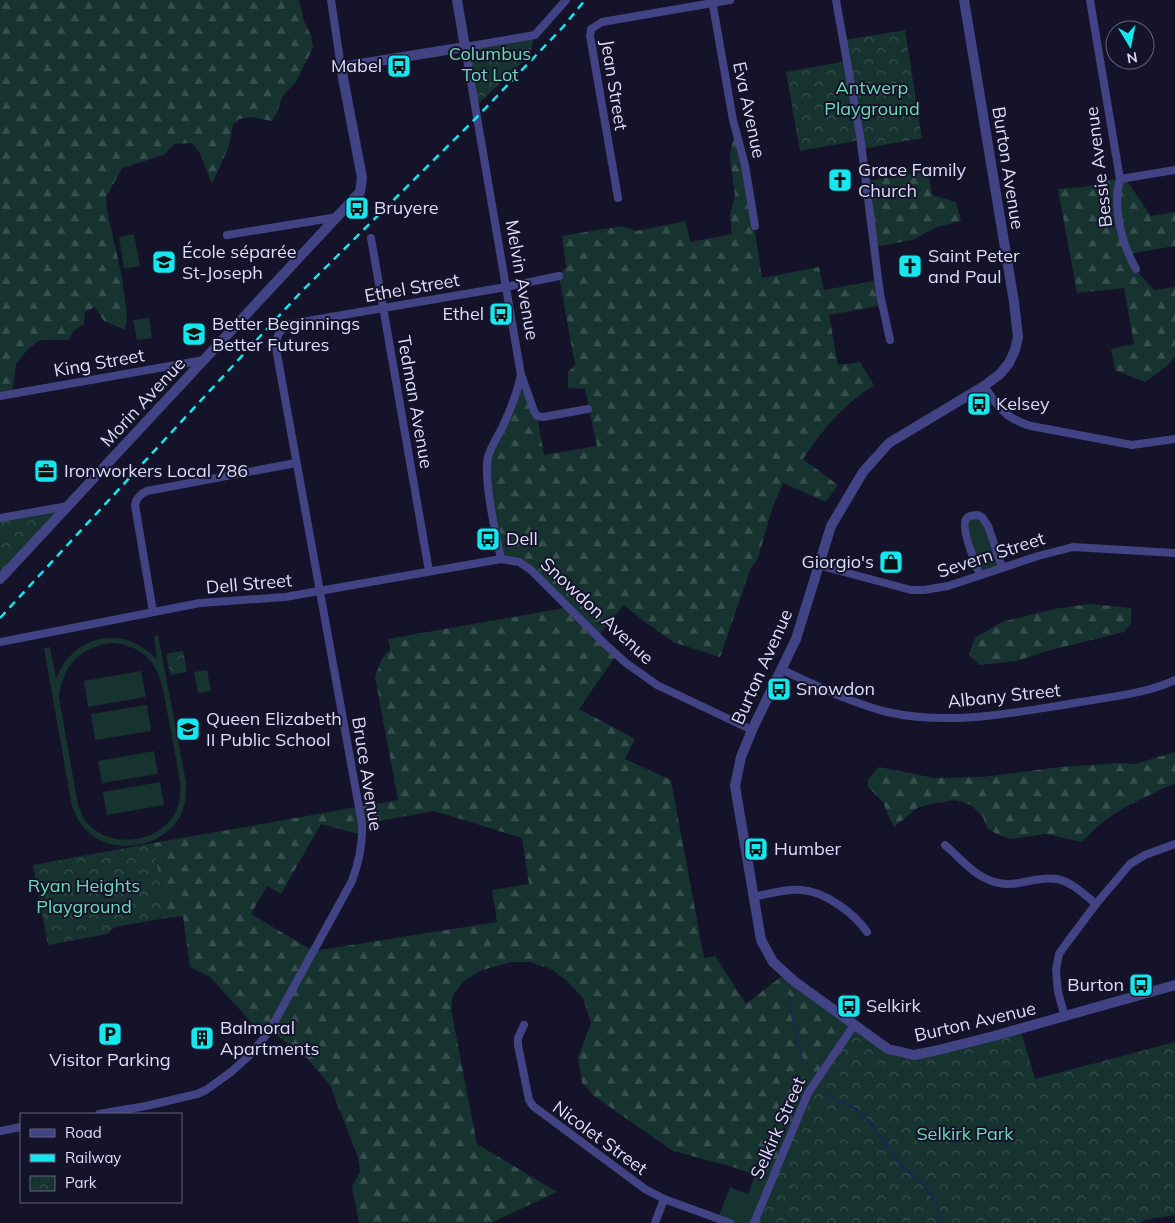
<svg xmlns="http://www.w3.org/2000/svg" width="1175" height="1223" viewBox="0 0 1175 1223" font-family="Mulish,sans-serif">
  <defs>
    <pattern id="forest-firs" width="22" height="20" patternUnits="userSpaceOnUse" patternTransform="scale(1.25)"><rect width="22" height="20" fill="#163330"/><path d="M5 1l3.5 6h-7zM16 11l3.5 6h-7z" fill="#37504f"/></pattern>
    <pattern id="park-crowns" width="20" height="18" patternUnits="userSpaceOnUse" patternTransform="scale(1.25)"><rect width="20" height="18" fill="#163330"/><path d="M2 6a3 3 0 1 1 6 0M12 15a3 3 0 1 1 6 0" fill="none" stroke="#37504f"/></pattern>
  </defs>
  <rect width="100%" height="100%" fill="#151329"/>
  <g fill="#163330" fill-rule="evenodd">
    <polygon points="134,234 140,266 124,269 119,237"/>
    <polygon points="149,318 152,338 137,340 133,320"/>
    <polygon points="982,518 1001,566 980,573 966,534 967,519"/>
    <path d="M158 635 186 782C186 791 186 800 183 809 169 851 102 860 79 821 76 816 74 811 72 807L44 648 50 647 56 679C74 633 125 624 157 660L154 636ZM112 643C160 647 162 683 169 721 173 742 177 762 180 782 181 791 180 801 177 809 161 845 107 851 84 819 82 815 80 809 78 805L59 698C62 667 79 647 112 643Z"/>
    <polygon points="207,670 211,691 198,693 194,672"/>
    <polygon points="141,671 146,697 88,707 84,681"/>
    <polygon points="147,705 151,731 95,740 91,714"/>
    <polygon points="154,751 158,774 102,783 98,761"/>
    <polygon points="160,782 164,805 107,815 103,792"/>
    <polygon points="755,1175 770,1180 753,1223 731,1223 718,1218 730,1187 748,1194"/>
  </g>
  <g fill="url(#forest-firs)" fill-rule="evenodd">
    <polygon points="0,0 299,0 304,21 311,36 313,48 296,82 287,91 281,100 277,113 272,121 252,117 239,119 233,125 229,146 212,184 200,153 192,143 174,144 164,155 122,168 106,197 107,211 122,277 127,315 125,330 104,321 95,307 85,312 84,324 73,331 69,340 40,340 28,349 16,364 12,393 0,395"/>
    <path d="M736 135 754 226 762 278 819 267 824 290 879 280 883 305 829 315 838 365 860 362 874 385C841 407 825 427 803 459L838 485 826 502 783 483 772 509 758 558 750 570 720 657 673 642 645 622 624 605 598 636 617 654 579 709 635 739 625 759 671 780 704 958 715 956 746 1004 786 973 854 1024 770 1180 730 1166 673 1151 594 1096 582 1083 578 1057 591 1023 583 998 567 981 551 969 530 962H512L482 970 464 981 453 995 451 1009 477 1144 557 1192 491 1223H359L352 1186 360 1172 358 1157 330 1085 306 1057 269 1030 264 1036 210 977 190 967 183 916 166 918 153 843 398 800 375 677 382 659 390 649 388 639 570 607 532 569 501 559 488 462 522 375 537 416 544 455 597 446 585 389 568 388V372L575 365 559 276 566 267 562 236 622 226 636 231 686 221 690 242 732 234 730 215 735 196 730 158 732 143ZM434 811 522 838 529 884 492 890 497 922 313 951 251 914 267 886 281 894 321 824 362 835 361 824Z"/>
    <polygon points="928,171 932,195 956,202 961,221 937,227 912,240 875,247 867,181"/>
    <polygon points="1126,178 1129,184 1151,216 1175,212 1175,246 1128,254 1136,270 1154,290 1175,287 1175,356 1168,365 1145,382 1115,370 1111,349 1134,344 1124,288 1077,293 1058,189 1084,187 1109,180"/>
    <polygon points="1090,604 1131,608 1131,623 1124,632 1047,651 1017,661 979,665 969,654 975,638 1002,622 1054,609"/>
    <path d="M1175 752V784C1166 786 1158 791 1150 795 1123 807 1101 820 1082 842L1046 834 1011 839 997 834 987 828 983 817 971 805 955 800 930 804 917 808 894 827 888 815 883 802 868 787V779L879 767 934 778 982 777 1061 767 1119 763 1135 764Z"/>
  </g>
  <g fill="url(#park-crowns)">
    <polygon points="905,30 922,138 862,149 861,140 800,151 786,72 847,61 844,40"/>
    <polygon points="534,37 530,55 476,106 466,48"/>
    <polygon points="68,505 0,578 0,517"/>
    <polygon points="183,651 187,672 170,675 166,654"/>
    <polygon points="153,843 166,918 115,927 107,934 48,945 33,865"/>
    <polygon points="854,1024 875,1040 915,1054 1020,1028 1035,1079 1175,1042 1175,1215 1144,1220 1140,1223 753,1223 807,1092"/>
  </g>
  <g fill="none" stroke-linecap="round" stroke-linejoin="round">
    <g stroke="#132c4d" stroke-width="2.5">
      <polyline points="788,995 803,1064"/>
      <path d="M826 1092C834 1102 837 1100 848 1105 853 1107 859 1112 863 1116 877 1129 885 1144 896 1159 908 1174 927 1184 935 1201 939 1208 940 1216 942 1223"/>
    </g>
    <g stroke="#414385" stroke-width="8">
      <polyline points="331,0 341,67"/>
      <polyline points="712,0 733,120 745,165 755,226"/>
      <polyline points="836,0 860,135 880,294 890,340"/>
      <path d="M1090 0 1120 179C1112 208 1122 244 1136 269"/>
      <polyline points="1120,179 1175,170"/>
      <polyline points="618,198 592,47 590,36 591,29 602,22 730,0"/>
      <polyline points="227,235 338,217"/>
      <polyline points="371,238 429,571"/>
      <polyline points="522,377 534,411 537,416 543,417 588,409"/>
      <path d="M984 386C998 407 1006 419 1031 426L1132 445 1175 439"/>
      <polyline points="0,396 204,360"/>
      <polyline points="0,518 68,506"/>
      <path d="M501 559C496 535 483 479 488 457 491 446 498 436 503 426 511 409 517 393 521 375L465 47 535 35 566 0"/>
      <polyline points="818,565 911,590 924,590 948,586 1038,556 1073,547 1175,553"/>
      <path d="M980 575C976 565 959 525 967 518 969 516 974 515 978 515L982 517 988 526 1002 567"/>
      <path d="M153 612 135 505C136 498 140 494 147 491L296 463"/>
      <polyline points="0,642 200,603 285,597 501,559 519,562 531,570 606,645 626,663 657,685 752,730"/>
      <path d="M782 670C816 685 851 703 887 712 950 726 1013 713 1075 703 1108 697 1145 694 1175 680"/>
      <path d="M945 845C960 858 975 877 995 882 1016 889 1036 875 1057 879 1072 882 1085 895 1096 904"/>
      <path d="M753 897C789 889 807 883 839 905 850 913 859 920 867 932"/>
      <polyline points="1065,1017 1058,992 1056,970 1059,954 1066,944 1096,904 1130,864 1145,855 1175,844"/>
      <polyline points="524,1025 518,1038 518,1045 529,1100 533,1106 645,1189 664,1199 730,1223"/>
      <path d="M99 1114 146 1106 197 1094 206 1090 231 1072 251 1054 270 1030 352 881C359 862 363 845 362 824L277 354C275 339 277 331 290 324L506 287 559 276"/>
      <polyline points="0,1131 21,1127"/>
      <polyline points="655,1223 664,1199"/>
      <polyline points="754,1223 808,1093 854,1025"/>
    </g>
    <g stroke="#414385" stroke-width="10">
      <polyline points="964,0 1014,302 1018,337 1015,350 1009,363 1000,374 984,386 889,443 863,472 831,526 796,639 752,730 741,757 735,786 761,940 773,962 794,981 888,1049 914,1055 934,1051 994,1036 1175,985"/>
      <polyline points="0,579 360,192 362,178 341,67 465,47 457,0"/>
    </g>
    <polyline stroke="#16e7ef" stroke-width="2.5" stroke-dasharray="8 6" stroke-linecap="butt" points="0,618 301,292 477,117 563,27 585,0"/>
  </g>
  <defs>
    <g id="bus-square" transform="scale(1.25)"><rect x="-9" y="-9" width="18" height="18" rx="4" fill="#16e7ef" stroke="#151329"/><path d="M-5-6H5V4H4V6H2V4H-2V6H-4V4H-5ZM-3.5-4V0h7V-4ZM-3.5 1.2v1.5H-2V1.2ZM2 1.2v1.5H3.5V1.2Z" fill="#111"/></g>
    <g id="church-square" transform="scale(1.25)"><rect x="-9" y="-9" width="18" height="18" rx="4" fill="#16e7ef" stroke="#151329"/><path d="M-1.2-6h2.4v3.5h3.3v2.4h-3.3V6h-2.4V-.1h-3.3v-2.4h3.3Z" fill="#111"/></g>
    <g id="school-square" transform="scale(1.25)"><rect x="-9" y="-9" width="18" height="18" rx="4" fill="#16e7ef" stroke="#151329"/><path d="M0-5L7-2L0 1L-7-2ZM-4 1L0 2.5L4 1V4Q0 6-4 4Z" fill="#111"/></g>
    <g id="office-square" transform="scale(1.25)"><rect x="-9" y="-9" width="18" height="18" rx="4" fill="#16e7ef" stroke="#151329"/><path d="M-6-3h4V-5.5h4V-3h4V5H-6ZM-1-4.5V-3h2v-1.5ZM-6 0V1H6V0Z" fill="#111"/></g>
    <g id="shop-square" transform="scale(1.25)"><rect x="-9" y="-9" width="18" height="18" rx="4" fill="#16e7ef" stroke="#151329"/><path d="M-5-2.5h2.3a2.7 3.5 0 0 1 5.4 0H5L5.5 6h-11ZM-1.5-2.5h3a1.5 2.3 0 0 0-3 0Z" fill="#111"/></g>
    <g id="parking-square" transform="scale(1.25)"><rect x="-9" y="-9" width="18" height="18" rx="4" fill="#16e7ef" stroke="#151329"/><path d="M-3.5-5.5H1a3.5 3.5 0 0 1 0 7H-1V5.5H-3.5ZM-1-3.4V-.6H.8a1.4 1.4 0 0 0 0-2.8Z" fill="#111"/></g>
    <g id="building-square" transform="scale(1.25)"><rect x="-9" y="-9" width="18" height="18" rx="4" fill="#16e7ef" stroke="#151329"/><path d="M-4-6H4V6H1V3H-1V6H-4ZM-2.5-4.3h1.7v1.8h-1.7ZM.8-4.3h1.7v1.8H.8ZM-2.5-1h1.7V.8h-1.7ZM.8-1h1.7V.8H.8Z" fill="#111"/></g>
  </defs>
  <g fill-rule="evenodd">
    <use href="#bus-square" x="399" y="66"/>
    <use href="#church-square" x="840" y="180"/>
    <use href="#bus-square" x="357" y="208"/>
    <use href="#school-square" x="164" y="262"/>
    <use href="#church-square" x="910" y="266"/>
    <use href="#bus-square" x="501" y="314"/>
    <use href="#school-square" x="194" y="334"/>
    <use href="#bus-square" x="979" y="404"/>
    <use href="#office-square" x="46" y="471"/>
    <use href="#bus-square" x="488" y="539"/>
    <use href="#shop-square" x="891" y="562"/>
    <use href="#bus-square" x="779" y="689"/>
    <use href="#school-square" x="188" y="729"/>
    <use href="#bus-square" x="756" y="849"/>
    <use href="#bus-square" x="1141" y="985"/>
    <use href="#bus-square" x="849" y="1006"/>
    <use href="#parking-square" x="110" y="1034"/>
    <use href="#building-square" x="202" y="1038"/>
  </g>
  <g text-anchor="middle" stroke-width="4" stroke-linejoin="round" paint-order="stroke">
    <g font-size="18" fill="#6dd9b7" stroke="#151329">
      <text x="490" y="60">Columbus<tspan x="490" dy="21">Tot Lot</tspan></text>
      <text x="872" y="94">Antwerp<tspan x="872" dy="21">Playground</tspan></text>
      <text x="84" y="892">Ryan Heights<tspan x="84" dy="21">Playground</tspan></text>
      <text x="965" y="1140">Selkirk Park</text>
    </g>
    <g font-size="18" fill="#dfddfd" stroke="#151329" text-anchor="start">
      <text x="382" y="72" text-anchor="end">Mabel</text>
      <text x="858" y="176">Grace Family<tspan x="858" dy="21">Church</tspan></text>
      <text x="374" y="214">Bruyere</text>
      <text x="182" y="258">École séparée<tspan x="182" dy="21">St-Joseph</tspan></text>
      <text x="928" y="262">Saint Peter<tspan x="928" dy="21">and Paul</tspan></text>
      <text x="484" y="320" text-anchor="end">Ethel</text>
      <text x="212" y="330">Better Beginnings<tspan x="212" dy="21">Better Futures</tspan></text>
      <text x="996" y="410">Kelsey</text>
      <text x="64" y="477">Ironworkers Local 786</text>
      <text x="506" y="545">Dell</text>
      <text x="874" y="568" text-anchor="end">Giorgio's</text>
      <text x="796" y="695">Snowdon</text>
      <text x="206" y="725">Queen Elizabeth<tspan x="206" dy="21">II Public School</tspan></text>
      <text x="774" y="855">Humber</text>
      <text x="1124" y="991" text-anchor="end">Burton</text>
      <text x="866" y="1012">Selkirk</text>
      <text x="220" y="1034">Balmoral<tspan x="220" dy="21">Apartments</tspan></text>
      <text x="110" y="1066" text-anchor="middle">Visitor Parking</text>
    </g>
    <g font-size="18" fill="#dfddfd" stroke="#151329">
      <text transform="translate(614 85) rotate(81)" y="6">Jean Street</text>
      <text transform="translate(749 110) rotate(78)" y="6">Eva Avenue</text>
      <text transform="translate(1099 167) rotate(-97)" y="6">Bessie Avenue</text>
      <text transform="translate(1008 168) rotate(81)" y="6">Burton Avenue</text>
      <text transform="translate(522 280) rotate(80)" y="6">Melvin Avenue</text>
      <text transform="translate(412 288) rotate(-10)" y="6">Ethel Street</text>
      <text transform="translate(99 363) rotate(-10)" y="6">King Street</text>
      <text transform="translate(143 402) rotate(-47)" y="6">Morin Avenue</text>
      <text transform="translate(415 402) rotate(80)" y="6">Tedman Avenue</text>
      <text transform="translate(991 555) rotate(-18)" y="6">Severn Street</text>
      <text transform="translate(249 584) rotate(-5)" y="6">Dell Street</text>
      <text transform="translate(597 611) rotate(43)" y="6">Snowdon Avenue</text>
      <text transform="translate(762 667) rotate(-66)" y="6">Burton Avenue</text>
      <text transform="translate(1004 696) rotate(-6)" y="6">Albany Street</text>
      <text transform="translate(367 774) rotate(81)" y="6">Bruce Avenue</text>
      <text transform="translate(975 1022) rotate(-13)" y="6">Burton Avenue</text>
      <text transform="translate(778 1128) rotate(-66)" y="6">Selkirk Street</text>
      <text transform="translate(600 1138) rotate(36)" y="6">Nicolet Street</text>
    </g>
  </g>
  <rect x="20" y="1113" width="162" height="90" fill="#151329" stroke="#66647e"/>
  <rect x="30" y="1129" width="25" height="8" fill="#414385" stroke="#66647e"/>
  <text x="65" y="1138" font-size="15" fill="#dfddfd">Road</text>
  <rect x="30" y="1154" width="25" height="8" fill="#16e7ef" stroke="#66647e"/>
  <text x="65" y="1163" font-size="15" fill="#dfddfd">Railway</text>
  <rect x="30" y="1176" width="25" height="15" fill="url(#park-crowns)" stroke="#66647e"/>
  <text x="65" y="1188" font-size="15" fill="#dfddfd">Park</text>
  <g transform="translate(1130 45) rotate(170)"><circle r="24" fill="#151329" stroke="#66647e"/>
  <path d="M0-4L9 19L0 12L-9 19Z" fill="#16e7ef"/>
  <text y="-8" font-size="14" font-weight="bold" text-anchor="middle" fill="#dfddfd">N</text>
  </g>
</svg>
